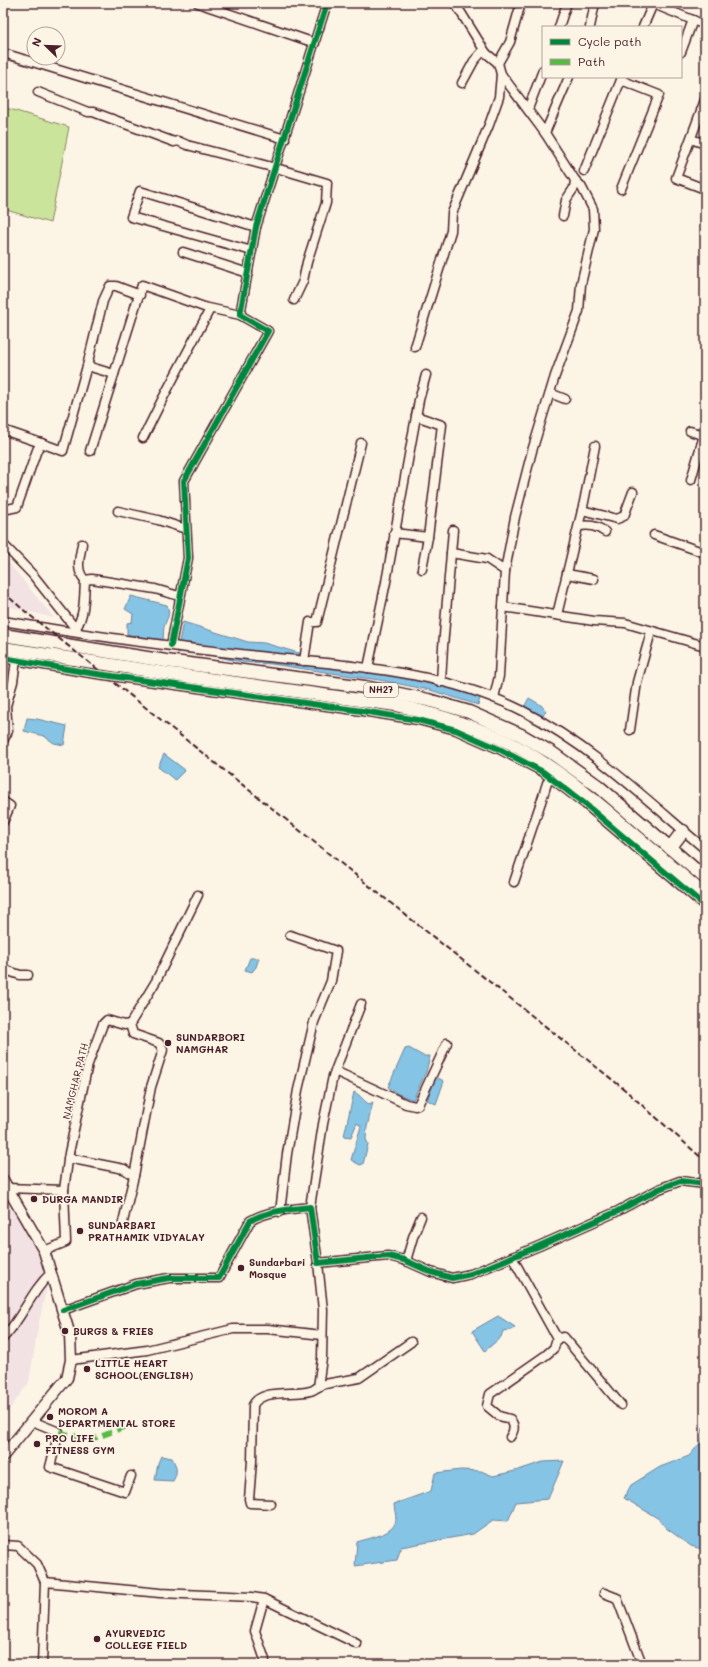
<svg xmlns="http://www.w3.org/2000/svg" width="708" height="1667" viewBox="0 0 708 1667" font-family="Mali,sans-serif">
  <rect width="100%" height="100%" fill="#fcf5e5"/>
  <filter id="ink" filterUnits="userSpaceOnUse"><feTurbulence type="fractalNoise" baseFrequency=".025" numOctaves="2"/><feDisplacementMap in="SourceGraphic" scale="8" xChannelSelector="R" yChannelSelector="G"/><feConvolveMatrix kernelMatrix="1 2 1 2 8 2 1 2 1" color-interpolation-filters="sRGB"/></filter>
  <g filter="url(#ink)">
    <g fill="#f2e2e3">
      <polygon points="3,556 54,618 3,605"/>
      <polygon points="3,1180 28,1224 49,1279 40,1317 29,1382 3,1418"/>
    </g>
    <polygon fill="#cbe49b" stroke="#8a8263" points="3,107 69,127 50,223 3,209"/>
    <g fill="#85c4e5" stroke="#6d829b">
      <path d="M131 596 167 605C171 616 167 617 164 627 163 633 164 637 162 643L127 634V623L132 622 133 614 125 609Z"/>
      <polygon points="183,622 248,642 264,643 330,662 349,660 424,680 482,692 478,705 430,690 379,680 271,664 242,662 209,655 177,652"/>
      <polygon points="529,698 541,705 546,711 542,717 522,711"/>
      <polygon points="27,718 37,719 67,726 64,745 54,743 44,736 24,731"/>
      <polygon points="164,754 185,770 175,780 158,767"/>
      <polygon points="250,958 259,958 256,967 252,972 245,970"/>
      <polygon points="409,1048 423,1056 430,1056 426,1072 413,1100 396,1093 388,1087 405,1049"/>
      <polygon points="436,1077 444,1081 436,1104 427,1100"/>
      <path d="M354 1092C362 1096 362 1100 369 1104L373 1102 367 1127 366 1139 368 1144 363 1164 360 1165 351 1160 361 1126 357 1123 351 1137 344 1136Z"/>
      <polygon points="498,1316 515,1327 511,1330 503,1331 501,1337 485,1351 472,1331"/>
      <polygon points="705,1426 705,1550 691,1546 666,1528 659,1519 624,1498 631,1485 660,1467 689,1456 702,1441 703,1427"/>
      <path d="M161 1456 172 1458C177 1467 178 1472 173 1481L155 1480 158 1463Z"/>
      <path d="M564 1461 548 1499 516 1502 508 1521 493 1520 473 1534 401 1547 397 1560 355 1566 357 1542C368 1538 395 1535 396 1519 396 1514 394 1509 394 1504L431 1491 435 1473 461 1470 481 1471 493 1476 515 1471 543 1462Z"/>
    </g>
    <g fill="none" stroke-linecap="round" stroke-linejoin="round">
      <g stroke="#4a1f2b" stroke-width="11">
        <g id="minor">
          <polyline points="198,3 315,43"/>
          <polyline points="455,3 486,53"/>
          <polyline points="651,3 705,25"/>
          <polyline points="559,27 567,3"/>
          <polyline points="590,27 595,3"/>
          <polyline points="643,27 653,4"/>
          <polyline points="681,52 693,20"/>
          <polyline points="3,53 285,139"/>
          <polyline points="498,63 510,42 521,3"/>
          <polyline points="501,74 545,133"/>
          <polyline points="38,92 88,112 93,112 174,142 178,141 187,145 276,168 327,183 326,203 307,262 303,281 294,300"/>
          <polyline points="705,100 676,178 705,189"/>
          <polyline points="528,109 543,70"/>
          <polyline points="691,139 705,144"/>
          <polyline points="584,171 621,80"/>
          <polyline points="621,189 659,95 621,80 622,77"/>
          <polyline points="563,216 566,200 574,188 575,180 545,133 569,77"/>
          <polyline points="252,251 131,217 140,191 256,227"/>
          <polyline points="183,252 248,273"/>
          <polyline points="415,347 451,231 452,213 489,125 499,97 501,74 498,63 486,53 481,53 474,61 462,83"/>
          <polyline points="87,366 103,301 110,286 116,286 140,295"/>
          <polyline points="550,393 565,399"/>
          <polyline points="3,430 41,443"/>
          <polyline points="690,431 705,436"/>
          <polyline points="143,438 163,398 210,309"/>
          <polyline points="90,451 142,285 204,307 240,315"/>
          <polyline points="691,480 704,435"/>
          <polyline points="3,510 17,507 37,450 41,443 63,451 87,366 114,374"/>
          <polyline points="582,510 617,519 624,516 633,492"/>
          <polyline points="118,511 158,520 186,529"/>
          <path d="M579 526C589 525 596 525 605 532"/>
          <polyline points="394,533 428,537 442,425 416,416"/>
          <polyline points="654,535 705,553"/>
          <polyline points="3,544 33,575 79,633"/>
          <polyline points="451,553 487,559 505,571 499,676 494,698"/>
          <polyline points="422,569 428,537"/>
          <polyline points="505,571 515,517 532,451 555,376 579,311 581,284 594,229 593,209 581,186 575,180"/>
          <polyline points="567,574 594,579"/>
          <polyline points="85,580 92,579 155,589 179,596"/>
          <polyline points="503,607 594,621 625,623 705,646"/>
          <polyline points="557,615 584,502 595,446"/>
          <path d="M3 621C91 636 179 648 267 657 354 666 444 671 523 711 591 746 647 800 705 849"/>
          <path d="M76 628C85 615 84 596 85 580 75 570 80 557 82 544"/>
          <polyline points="171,645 188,558 184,481 268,331 240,315 256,227 327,3"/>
          <polyline points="3,658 90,673 362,711 418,720 456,730 499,749 543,772 585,804 705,906"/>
          <polyline points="304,661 310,622 317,622 361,443"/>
          <polyline points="368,668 386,582 419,400 426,375"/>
          <polyline points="441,682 443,647 453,530"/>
          <polyline points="630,730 637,682 651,632"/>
          <polyline points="3,741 8,731 6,706 13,682 16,660"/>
          <polyline points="3,801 10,806 3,822"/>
          <polyline points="514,882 543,796 547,783 552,778"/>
          <polyline points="3,969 20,975 28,975"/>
          <polyline points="130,1024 133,1034 159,1043 163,1050 151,1087 134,1176"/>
          <polyline points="335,1071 406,1104 415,1106 418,1105 447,1043"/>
          <polyline points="68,1158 124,1169 134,1176 123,1222"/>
          <polyline points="7,1188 64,1190"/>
          <polyline points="310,1207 323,1124 333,1076 361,1004"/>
          <polyline points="280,1212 287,1154 298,1090 314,1022 331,981 336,951 290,935"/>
          <polyline points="44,1251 66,1242 64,1190 69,1153 88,1064 103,1024 107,1020 124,1025 130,1024 156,981 198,895"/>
          <polyline points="406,1261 413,1237 421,1217"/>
          <path d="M63 1310 136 1284 169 1278H219L250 1221C266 1211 291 1209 310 1207L318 1263 388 1256 404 1260 431 1272 452 1278 471 1274 539 1246 616 1212 659 1189 680 1181 705 1184"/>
          <path d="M3 1338C22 1319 31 1291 51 1273"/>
          <polyline points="557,1338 564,1337 621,1405"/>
          <polyline points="71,1360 147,1350 233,1329 268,1329 322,1335"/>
          <polyline points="318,1387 325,1384 359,1378 411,1342"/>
          <polyline points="32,1421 59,1432 50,1467 125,1492 131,1476"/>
          <path d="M510 1437C515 1429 515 1426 510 1419L499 1416 487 1406 490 1394 546 1355 554 1348 557 1338 512 1257"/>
          <path d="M271 1504 250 1503 249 1499 252 1461 253 1405C262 1388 295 1396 310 1391 313 1391 316 1388 318 1387L322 1358 323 1310 318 1263"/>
          <polyline points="3,1545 18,1546 37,1564 45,1582 42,1664"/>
          <polyline points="45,1582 160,1593 252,1597 264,1599 357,1644"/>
          <polyline points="604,1593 617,1598 642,1664"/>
          <polyline points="263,1664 265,1660 255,1631 264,1599"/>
        </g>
      </g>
      <g stroke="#4a1f2b" stroke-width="13">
        <polyline id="major" points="3,1180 44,1251 70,1335 71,1360 67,1378 3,1456"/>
      </g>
      <g stroke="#4a1f2b" stroke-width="15">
        <g id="highway">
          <polyline points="3,635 166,661 365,687 428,700 469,712 521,735 552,753 598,786 705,878"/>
          <path d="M3 648 164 673 396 705C437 714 476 726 514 745 555 767 591 797 627 828 653 850 679 873 705 895"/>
          <polyline points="670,848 683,831"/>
        </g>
      </g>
      <use href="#minor" stroke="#fcf5e5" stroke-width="8"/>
      <use href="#major" stroke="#fcf5e5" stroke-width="10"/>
      <use href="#highway" stroke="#fcf5e5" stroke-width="12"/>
      <polyline stroke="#4a1f2b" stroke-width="2" stroke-dasharray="6 3" stroke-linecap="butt" points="3,592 27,613 624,1089 705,1161"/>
      <polyline stroke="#58b947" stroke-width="5" stroke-dasharray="10 5" stroke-linecap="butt" points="59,1432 90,1440 131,1425"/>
      <g stroke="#fcf5e5" stroke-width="8">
        <g id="cycleway">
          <polyline points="171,645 188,558 184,481 268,331 240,315 256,227 327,3"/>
          <polyline points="3,658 90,673 362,711 418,720 456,730 499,749 543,772 585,804 705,906"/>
          <path d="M63 1310 136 1284 169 1278H219L250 1221C266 1211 291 1209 310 1207L318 1263 388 1256 404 1260 431 1272 452 1278 471 1274 539 1246 616 1212 659 1189 680 1181 705 1184"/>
        </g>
      </g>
      <use href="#cycleway" stroke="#00873e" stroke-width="6"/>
    </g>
  </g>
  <g fill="#4a1f2b" stroke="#fcf5e5" stroke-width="1.5">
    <circle cx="168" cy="1043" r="4"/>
    <circle cx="34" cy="1199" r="4"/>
    <circle cx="80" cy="1231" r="4"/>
    <circle cx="241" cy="1268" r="4"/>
    <circle cx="65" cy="1331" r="4"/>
    <circle cx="87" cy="1369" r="4"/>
    <circle cx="50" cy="1417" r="4"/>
    <circle cx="37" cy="1444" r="4"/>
    <circle cx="97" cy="1639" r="4"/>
  </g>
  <g text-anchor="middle" stroke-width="3.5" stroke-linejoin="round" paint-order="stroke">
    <rect fill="#fcf5e5" stroke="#7f5f63" stroke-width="1" x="364" y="683" width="34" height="14" rx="3"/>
    <g font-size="9" font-weight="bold" fill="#4a1f2b">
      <text x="381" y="693">NH27</text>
    </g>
    <g font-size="10" font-weight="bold" fill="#4a1f2b" stroke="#fcf5e5" text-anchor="start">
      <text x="176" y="1041">SUNDARBORI<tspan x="176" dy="12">NAMGHAR</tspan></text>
      <text x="42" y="1203">DURGA MANDIR</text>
      <text x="88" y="1229">SUNDARBARI<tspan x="88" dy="12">PRATHAMIK VIDYALAY</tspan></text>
      <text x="249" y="1266">Sundarbari<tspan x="249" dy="12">Mosque</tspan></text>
      <text x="73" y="1335">BURGS &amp; FRIES</text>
      <text x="95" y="1367">LITTLE HEART<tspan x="95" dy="12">SCHOOL(ENGLISH)</tspan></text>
      <text x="58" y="1415">MOROM A<tspan x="58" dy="12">DEPARTMENTAL STORE</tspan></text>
      <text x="45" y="1442">PRO LIFE<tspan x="45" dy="12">FITNESS GYM</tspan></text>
      <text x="105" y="1637">AYURVEDIC<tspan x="105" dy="12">COLLEGE FIELD</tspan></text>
    </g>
    <g font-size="10" fill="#4a1f2b" stroke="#fcf5e5">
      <text transform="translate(75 1081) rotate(-76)" y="4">NAMGHAR PATH</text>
    </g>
  </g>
  <rect width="708" height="1667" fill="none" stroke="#fcf5e5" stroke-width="16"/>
  <rect x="8" y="8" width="692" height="1651" fill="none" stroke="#4a1f2b" stroke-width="1.5" filter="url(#ink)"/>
  <rect x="542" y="26" width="140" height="52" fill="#fcf5e5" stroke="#b59f9b"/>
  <rect x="550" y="39" width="20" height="6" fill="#00873e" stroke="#b59f9b"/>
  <text x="578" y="46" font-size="12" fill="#4a1f2b">Cycle path</text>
  <rect x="550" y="59" width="20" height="6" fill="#58b947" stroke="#b59f9b"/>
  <text x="578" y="66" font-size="12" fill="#4a1f2b">Path</text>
  <g transform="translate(46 46) rotate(293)"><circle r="19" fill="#fcf5e5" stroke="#b59f9b"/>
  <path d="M0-3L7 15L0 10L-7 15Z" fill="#4a1f2b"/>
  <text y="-6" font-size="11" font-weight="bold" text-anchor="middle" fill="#4a1f2b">N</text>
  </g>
</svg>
